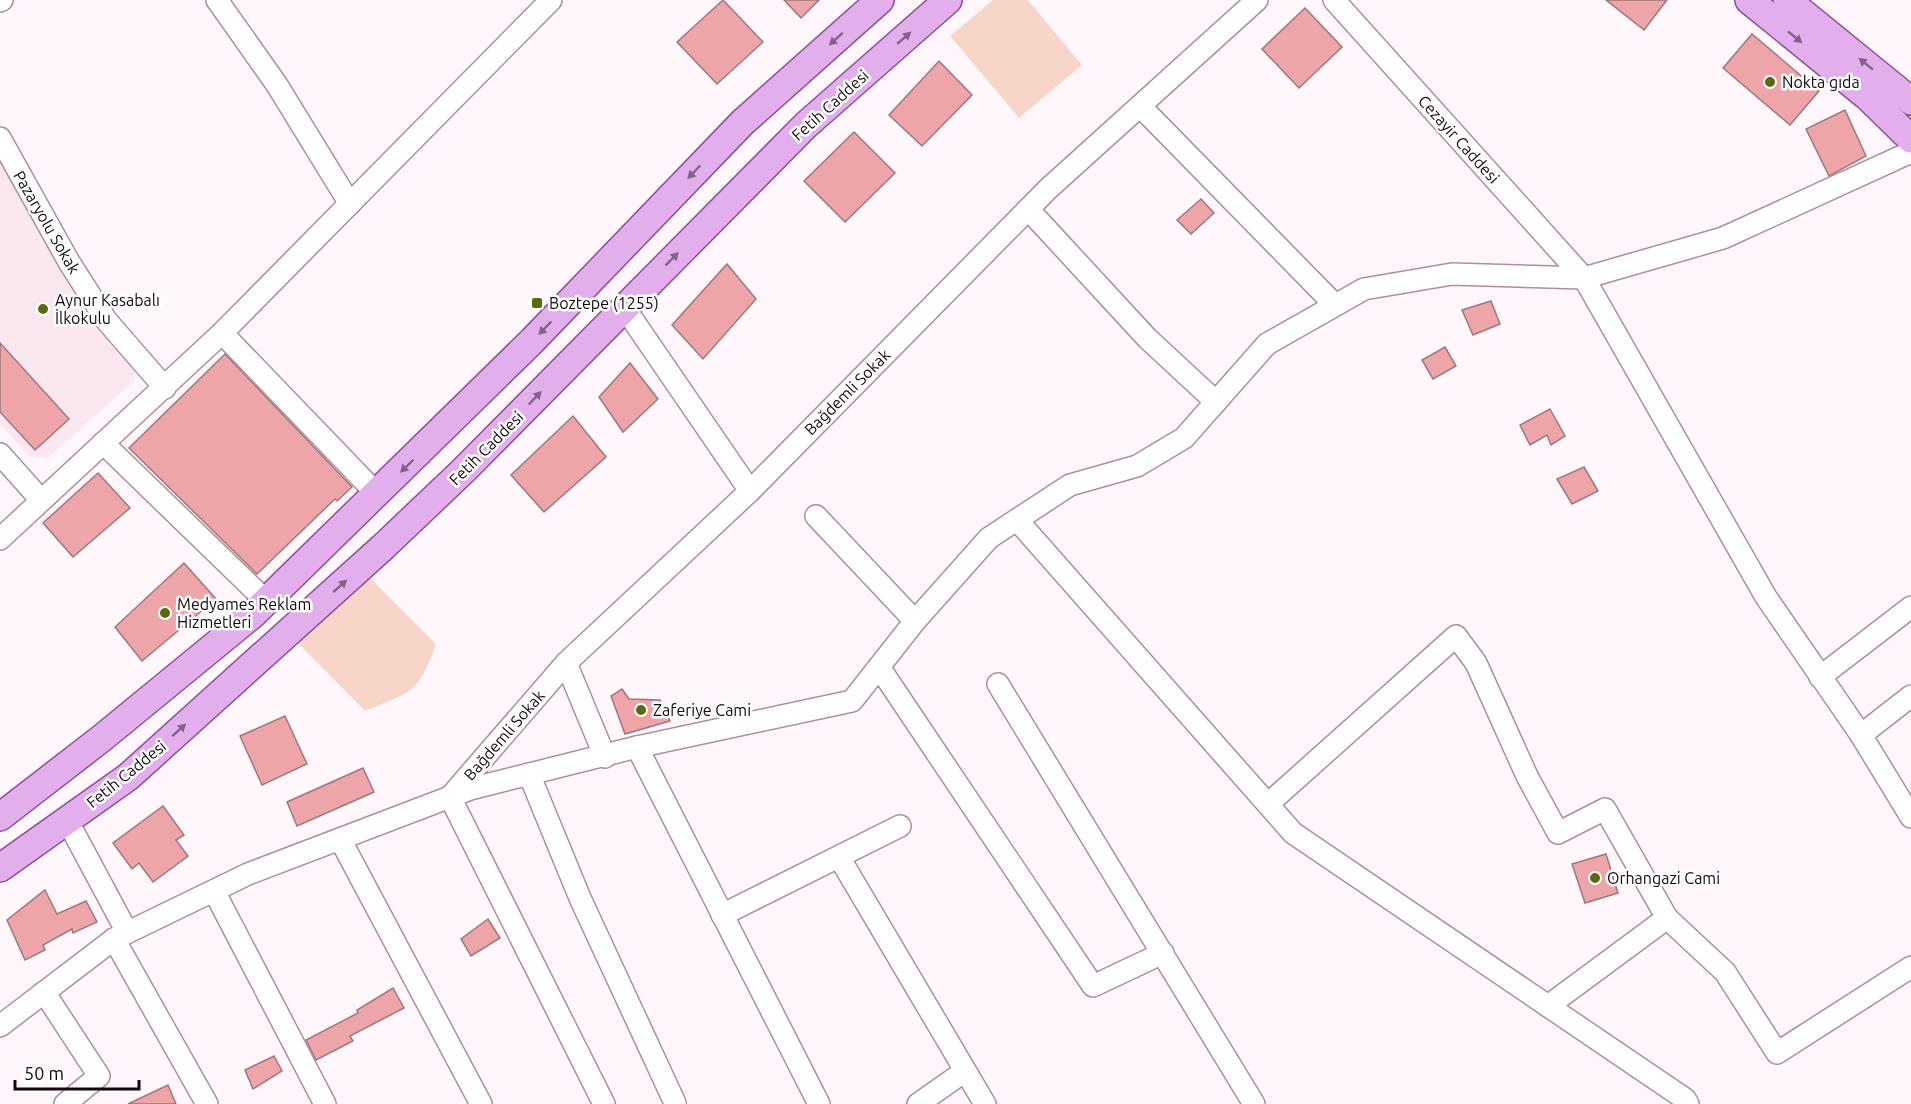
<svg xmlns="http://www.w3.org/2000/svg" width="1911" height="1104" viewBox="0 0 1911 1104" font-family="Ubuntu,sans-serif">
  <rect width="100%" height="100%" fill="#fff7fb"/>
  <polygon fill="#fae7f0" points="0,153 87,303 85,316 135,365 134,381 48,458 29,456 0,424"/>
  <g fill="#f7d5c9">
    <polygon points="993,0 1028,0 1082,65 1019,118 950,36"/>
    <path d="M368 576 436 644C418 694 412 692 365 711L298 643Z"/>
  </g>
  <g fill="#eda5aa" stroke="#9d787a" stroke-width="1.5">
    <polygon points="723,0 763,42 717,84 677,42"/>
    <polygon points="784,0 819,0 801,18"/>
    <polygon points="1606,0 1667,0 1644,30"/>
    <polygon points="1305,8 1342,47 1299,88 1262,49"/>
    <polygon points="1752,34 1819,91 1790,125 1723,68"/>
    <polygon points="939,61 972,95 922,146 889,115"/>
    <polygon points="1845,110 1866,156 1829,176 1806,129"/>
    <polygon points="854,132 895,173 845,222 804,181"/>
    <polygon points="1201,199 1214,213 1191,234 1177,220"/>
    <polygon points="727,264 756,299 703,359 672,325"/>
    <polygon points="1491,301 1500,324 1473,335 1462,310"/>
    <polygon points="0,343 69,419 35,450 0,412"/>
    <polygon points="1445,347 1456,366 1433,379 1422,360"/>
    <polygon points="225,354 352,487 337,501 335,499 257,574 129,448"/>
    <polygon points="630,363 658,399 623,432 599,397"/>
    <polygon points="1550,409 1565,436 1551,445 1547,435 1530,445 1520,425"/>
    <polygon points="573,416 606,457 544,512 511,475"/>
    <polygon points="1584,467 1598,491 1572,504 1557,479"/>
    <polygon points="98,473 130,508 73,557 43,523"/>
    <polygon points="184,563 216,599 142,661 115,627"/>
    <polygon points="622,689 629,699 660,700 670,721 625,734 611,696"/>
    <polygon points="285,716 307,764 262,785 240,736"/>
    <polygon points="363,768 374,792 297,826 287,802"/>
    <polygon points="163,806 184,835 176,840 188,856 153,882 139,863 132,869 113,843"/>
    <polygon points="1606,854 1618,893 1585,903 1572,864"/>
    <polygon points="45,890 57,914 86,901 97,922 73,933 72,929 43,945 45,950 25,960 7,920"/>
    <polygon points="488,919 500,938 471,956 461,939"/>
    <polygon points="393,988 404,1008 350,1036 353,1041 316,1060 306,1040 358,1013 357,1010"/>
    <polygon points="274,1056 282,1071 253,1089 245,1070"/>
    <polygon points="168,1085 176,1104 128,1104"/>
  </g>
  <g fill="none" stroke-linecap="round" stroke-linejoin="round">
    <g stroke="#af8d9e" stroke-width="24">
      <g id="minor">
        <polyline points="217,0 277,85 350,204"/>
        <polyline points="1334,0 1584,278 1766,597 1861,735 1911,817"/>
        <polyline points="0,1 2,0"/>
        <polyline points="1140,106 1335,305"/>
        <polyline points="0,138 69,262 106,320 165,388"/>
        <polyline points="1028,209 1147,338 1216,402"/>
        <polyline points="624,307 750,491"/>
        <polyline points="222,333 377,494"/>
        <polyline points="103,443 266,601"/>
        <polyline points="0,454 41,500"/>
        <polyline points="816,516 915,621"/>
        <polyline points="1017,520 1293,833 1685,1099 1688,1104"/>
        <polyline points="0,539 222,333 551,0"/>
        <polyline points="566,663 605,757"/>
        <polyline points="879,667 1093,986 1163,953"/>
        <polyline points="1820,677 1911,607"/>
        <polyline points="998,684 1254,1104"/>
        <polyline points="1861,735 1911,696"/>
        <polyline points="637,747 819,1104"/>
        <polyline points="529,774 580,898 675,1103"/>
        <polyline points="1268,804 1456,636 1476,663 1527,776 1558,833 1605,809 1667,918"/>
        <polyline points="67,820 127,932"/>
        <polyline points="340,839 481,1104"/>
        <polyline points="839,857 985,1104"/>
        <polyline points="214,891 325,1104"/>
        <polyline points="722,915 900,826"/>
        <polyline points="114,939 207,1104"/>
        <polyline points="44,992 99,1076 65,1104"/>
        <polyline points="1548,1006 1667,918 1725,972 1777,1053 1911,967"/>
        <polyline points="0,1026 114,939 248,874 450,797 470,789 637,747 852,701 915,621 989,538 1070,485 1137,466 1184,438 1267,344 1364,289 1452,274 1584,278 1723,238 1911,152"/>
        <polyline points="604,1104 450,797 566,663 750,491 1048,189 1257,0"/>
        <polyline points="918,1104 965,1071"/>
      </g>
    </g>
    <g stroke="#8d5096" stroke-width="30">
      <g id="major">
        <polyline points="1749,0 1868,97 1911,139"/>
        <polyline points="1787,0 1911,101"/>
        <polyline points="0,817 102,738 252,615 532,341 743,122 880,0"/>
        <polyline points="0,868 128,777 383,547 464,470 806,125 948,0"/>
      </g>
    </g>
    <use href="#minor" stroke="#fff" stroke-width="21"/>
    <use href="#major" stroke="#e2aeec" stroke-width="27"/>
  </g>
  <defs><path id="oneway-solid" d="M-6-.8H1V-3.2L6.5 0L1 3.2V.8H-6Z" transform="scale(1.5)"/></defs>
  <g fill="#846388">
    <use href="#oneway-solid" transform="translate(1795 37) rotate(39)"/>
    <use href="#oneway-solid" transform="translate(904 38) rotate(-41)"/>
    <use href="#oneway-solid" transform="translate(836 39) rotate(138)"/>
    <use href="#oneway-solid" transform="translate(1866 64) rotate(-141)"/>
    <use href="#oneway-solid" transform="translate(694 172) rotate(134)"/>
    <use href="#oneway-solid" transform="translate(672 259) rotate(-45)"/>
    <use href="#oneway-solid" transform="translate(545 328) rotate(134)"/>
    <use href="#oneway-solid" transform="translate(535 398) rotate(-46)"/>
    <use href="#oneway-solid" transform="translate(407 466) rotate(136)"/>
    <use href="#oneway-solid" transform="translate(340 586) rotate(-42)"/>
    <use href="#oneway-solid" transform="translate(179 730) rotate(-42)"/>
  </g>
  <g fill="#5a6912" stroke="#fff" stroke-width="2">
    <circle cx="1770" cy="82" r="6"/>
    <rect x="531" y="297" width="12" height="12" rx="3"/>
    <circle cx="43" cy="309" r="6"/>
    <circle cx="165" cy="613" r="6"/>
    <circle cx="641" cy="710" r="6"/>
    <circle cx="1595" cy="878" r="6"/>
  </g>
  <g text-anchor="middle" stroke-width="5" stroke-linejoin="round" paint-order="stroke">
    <g font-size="16" fill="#12070d" stroke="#fff" text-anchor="start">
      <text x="1782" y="88">Nokta gıda</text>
      <text x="55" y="306">Aynur Kasabalı<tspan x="55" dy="18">İlkokulu</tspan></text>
      <text x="549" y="309">Boztepe (1255)</text>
      <text x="177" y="610">Medyames Reklam<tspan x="177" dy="18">Hizmetleri</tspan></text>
      <text x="653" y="716">Zaferiye Cami</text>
      <text x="1607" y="884">Orhangazi Cami</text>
    </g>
    <g font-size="16" fill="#12070d" stroke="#fff">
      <text transform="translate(830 105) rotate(-42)" y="6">Fetih Caddesi</text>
      <text transform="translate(1459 139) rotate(48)" y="6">Cezayir Caddesi</text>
      <text transform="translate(47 222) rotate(60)" y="6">Pazaryolu Sokak</text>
      <text transform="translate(847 392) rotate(-45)" y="6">Bağdemli Sokak</text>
      <text transform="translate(486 448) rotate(-45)" y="6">Fetih Caddesi</text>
      <text transform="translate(504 735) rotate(-49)" y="6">Bağdemli Sokak</text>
      <text transform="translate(126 774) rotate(-39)" y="6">Fetih Caddesi</text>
    </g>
  </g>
  <path d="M15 1080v9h124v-9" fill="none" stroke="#12070d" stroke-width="3"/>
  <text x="24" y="1080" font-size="18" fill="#12070d" stroke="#ffffff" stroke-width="4.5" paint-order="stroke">50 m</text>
</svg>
